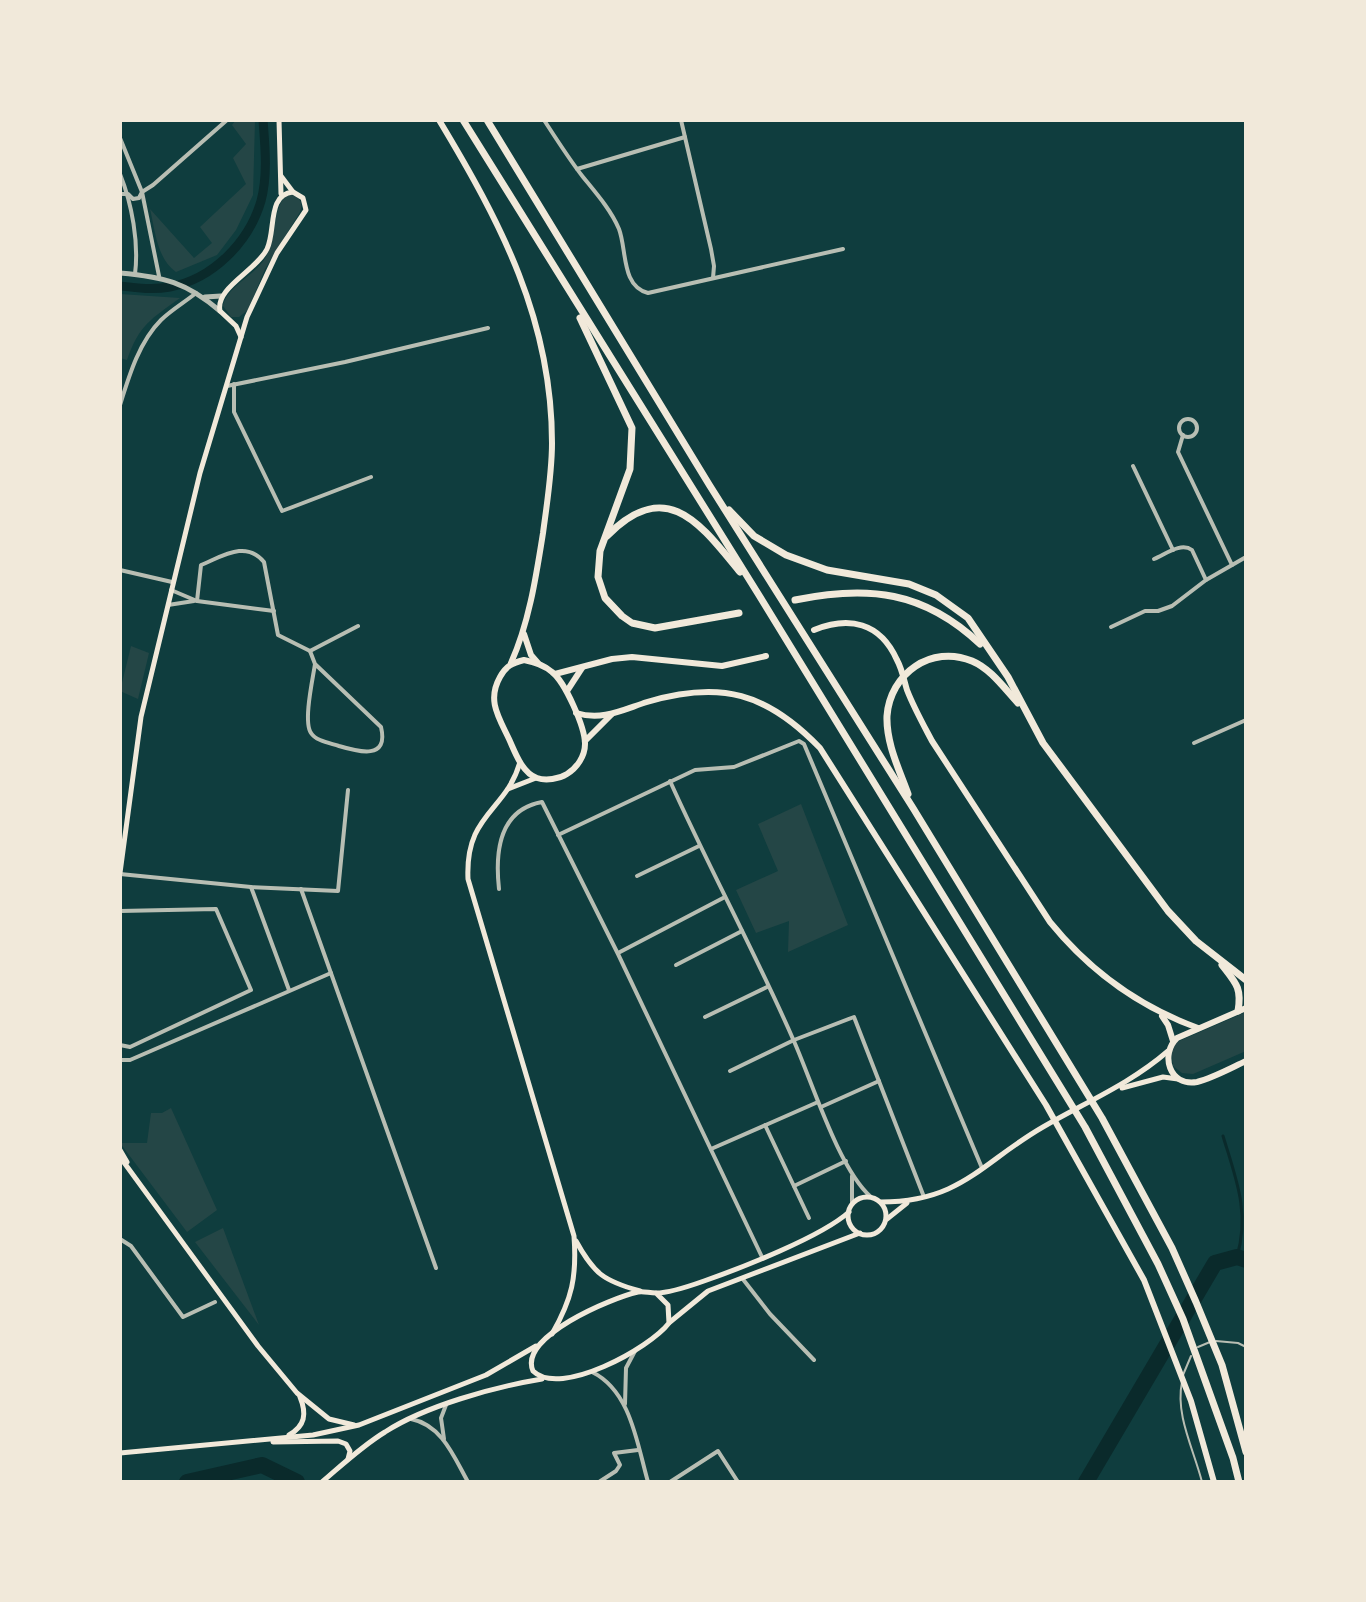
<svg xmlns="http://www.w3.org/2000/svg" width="1366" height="1602" viewBox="0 0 1366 1602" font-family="'Libre Baskerville',serif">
  <rect width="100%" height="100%" fill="#0f3d3e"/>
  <g fill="#244646">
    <path d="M236 120H255L253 195 236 230 217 255 176 272C157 259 155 230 150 209L194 258 212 243 200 227 246 184 233 158 246 144 232 125Z"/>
    <path d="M287 194C298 195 304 201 300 212L265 269 248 310 239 317H231L223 306C226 288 253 276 264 260 278 239 271 210 287 194Z"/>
    <path d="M120 294 180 298C151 319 139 325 127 360L120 358Z"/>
    <polygon points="131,646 149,653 138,699 120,691"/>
    <polygon points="801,804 848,925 788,952 789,921 756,933 736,890 778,871 758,824"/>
    <polygon points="1246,1012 1246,1051 1193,1074 1182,1073 1173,1066 1171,1048 1177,1042"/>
    <polygon points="171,1108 217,1210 187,1232 120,1143 147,1143 151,1113 162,1113"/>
    <polygon points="223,1228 259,1325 195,1242"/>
  </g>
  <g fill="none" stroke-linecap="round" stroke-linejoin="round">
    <path stroke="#0a2a2b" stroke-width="3" d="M1223 1136C1236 1179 1250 1212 1237 1257"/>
    <path stroke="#0a2a2b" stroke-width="9" d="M120 286C137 288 153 290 170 287 213 279 249 242 261 201 268 175 265 146 263 120"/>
    <g stroke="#0a2a2b" stroke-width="16">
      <polyline points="187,1482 262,1465 297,1482"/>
      <polyline points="1086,1482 1215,1263 1237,1257 1246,1260"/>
    </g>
    <g stroke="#b8beb3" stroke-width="2">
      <polyline points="1216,1341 1238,1343 1246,1347"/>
      <polyline points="1198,1347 1210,1342"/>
      <polyline points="1183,1375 1191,1356"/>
      <path d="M1182 1382C1175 1415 1194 1450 1202 1482"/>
    </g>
    <g stroke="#b8beb3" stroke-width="4">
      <path d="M544 120C557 140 569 159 583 177 596 193 611 210 619 229 627 250 621 286 648 293L843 249"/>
      <polyline points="681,120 711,249 714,266 713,278"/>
      <polyline points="120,138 142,192 159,276"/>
      <polyline points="577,169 685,137"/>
      <path d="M120 174C132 204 139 243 135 274"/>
      <polyline points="120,194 128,194 133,199 139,198 142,192 153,185 227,120"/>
      <polyline points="234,384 234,412 282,511 371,477"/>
      <polyline points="227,386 345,362 488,328"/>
      <path d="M120 405C129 376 139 342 161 320 171 310 185 302 196 293"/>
      <circle cx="1188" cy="428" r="9"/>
      <polyline points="1183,435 1178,452 1232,565"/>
      <polyline points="1133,466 1173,550"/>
      <path d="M1154 559C1166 554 1181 542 1192 550L1206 580"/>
      <polyline points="120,570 172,582"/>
      <polyline points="171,590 197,601 274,611"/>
      <path d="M197 601 201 565C223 556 246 540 264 562L278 635 310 651 358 626"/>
      <polyline points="168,605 194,601"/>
      <polyline points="1111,627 1145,611 1158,611 1172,606 1206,580 1246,557"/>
      <path d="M310 651 315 664 381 727C389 760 359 752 339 746 330 743 316 741 311 733 303 722 313 678 315 664"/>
      <polyline points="1194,743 1246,720"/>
      <path d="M670 781C709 868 755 952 793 1039 812 1081 838 1168 871 1197"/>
      <polyline points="558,835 695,770 734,767 799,741 804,744 982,1168"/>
      <polyline points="120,874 251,887 338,891 348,790"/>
      <polyline points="637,876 699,846"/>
      <polyline points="251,887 289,990"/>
      <polyline points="301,889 436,1268"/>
      <path d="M499 889C495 853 498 810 542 802L618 954 762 1257"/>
      <polyline points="120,911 216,909 251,990 130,1047 120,1045"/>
      <polyline points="618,953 725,897"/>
      <polyline points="676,965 742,931"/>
      <polyline points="705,1017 767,987"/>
      <polyline points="120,1060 130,1060 331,973"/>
      <polyline points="730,1071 794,1040 854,1017 924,1197"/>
      <polyline points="821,1107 879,1081"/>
      <polyline points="765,1125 809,1218"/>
      <polyline points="711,1149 818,1102"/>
      <polyline points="794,1186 846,1161"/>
      <polyline points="852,1204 852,1176"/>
      <polyline points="120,1239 131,1246 183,1317 215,1302"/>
      <polyline points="742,1278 770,1314 814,1360"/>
      <path d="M592 1372C631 1391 637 1444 648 1482"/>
      <polyline points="625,1404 626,1368 635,1351"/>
      <path d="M411 1419C442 1425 454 1457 468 1482"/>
      <polyline points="444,1439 441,1418 446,1405"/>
      <polyline points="599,1482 616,1471 620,1465 614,1453 638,1450"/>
      <polyline points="670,1482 718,1451 738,1482"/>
    </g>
    <g stroke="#b8beb3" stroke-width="5">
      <path d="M120 273C164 277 186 282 220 311"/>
      <polyline points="205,297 221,296"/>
    </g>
    <g stroke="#f1e9da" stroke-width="5">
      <polyline points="279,120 281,194"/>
      <path d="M241 337 236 326 220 311C215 288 256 271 267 249 276 231 267 194 293 192"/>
      <path d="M520 762C506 812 465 813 468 879L574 1236C577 1277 572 1299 552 1334"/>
      <polyline points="508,789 536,778"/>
      <polyline points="120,873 141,717 200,473 247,317 277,253 306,210 303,198 293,192 281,176"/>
      <polyline points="1122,1088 1163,1077 1178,1079"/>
      <polyline points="120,1150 127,1162"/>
      <polyline points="120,1157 258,1346 297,1393 329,1419 354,1425"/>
      <circle cx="867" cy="1216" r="19"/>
      <path d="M881 1202C961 1202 982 1162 1043 1127 1086 1102 1130 1084 1168 1051"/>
      <polyline points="887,1219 907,1203"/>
      <path d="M576 1241C594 1274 604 1281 640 1291"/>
      <path d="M656 1293 668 1305 669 1323C650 1348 560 1398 533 1371 518 1337 611 1298 638 1292 644 1291 649 1293 656 1293 670 1293 690 1286 704 1281 741 1268 821 1237 849 1212"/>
      <polyline points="670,1322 708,1291 860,1233"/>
      <path d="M289 1435C305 1426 307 1414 300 1397"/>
      <polyline points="273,1442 338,1441 346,1444 350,1451 348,1459"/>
      <polyline points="120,1453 313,1435 359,1425 486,1375 536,1346"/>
      <path d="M322 1482C342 1465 362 1446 385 1432 425 1406 494 1387 542 1379"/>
    </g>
    <g stroke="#f1e9da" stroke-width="6">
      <path d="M439 120C501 223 552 320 552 443 552 473 547 503 543 533 536 577 529 623 511 663"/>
      <path d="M814 630C849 616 880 622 897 660 902 669 904 680 907 690 914 708 923 724 932 741L1050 922C1089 970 1140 1007 1198 1028"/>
      <polyline points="524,634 531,655 538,663"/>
      <path d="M524 660C535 662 544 665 552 672 565 682 585 727 585 744 585 756 577 768 567 774 559 779 546 781 537 778 522 773 515 752 509 739 498 716 487 700 500 677 506 666 512 663 524 660Z"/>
      <polyline points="555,674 612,659 632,657 722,666 766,656"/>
      <polyline points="567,691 582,668"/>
      <path d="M576 713C602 721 622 710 647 702 721 680 767 693 820 748L1046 1105 1144 1280 1191 1401 1214 1482"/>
      <polyline points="585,741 611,715"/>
      <path d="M1246 1008 1177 1038C1160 1054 1169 1087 1197 1082 1213 1078 1231 1068 1246 1061"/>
      <polyline points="1162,1016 1168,1025 1173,1041"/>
    </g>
    <g stroke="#f1e9da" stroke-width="7">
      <polyline points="463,120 757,592 1085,1127 1158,1264 1183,1319 1233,1458 1239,1482"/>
      <polyline points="487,120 710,486 913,808 1102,1118 1172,1248 1196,1302 1222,1365 1246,1452"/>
      <polyline points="580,318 632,428 630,469 600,551 598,577 605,598 622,616 632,623 655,628 739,613"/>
      <polyline points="729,510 754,536 786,555 827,570 909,584 936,595 968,618 1008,677 1043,743 1168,911 1196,941 1246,980"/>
      <path d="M607 536C667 475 701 525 740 572"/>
      <path d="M795 600C868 585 924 591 980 644"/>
      <path d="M908 794C899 769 886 743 887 716 890 674 931 644 972 661 991 669 1004 688 1018 703"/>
      <path d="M1222 965C1236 983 1242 988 1238 1011"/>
    </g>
  </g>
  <rect width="1366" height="1602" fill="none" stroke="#f1e9da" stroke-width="244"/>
</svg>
